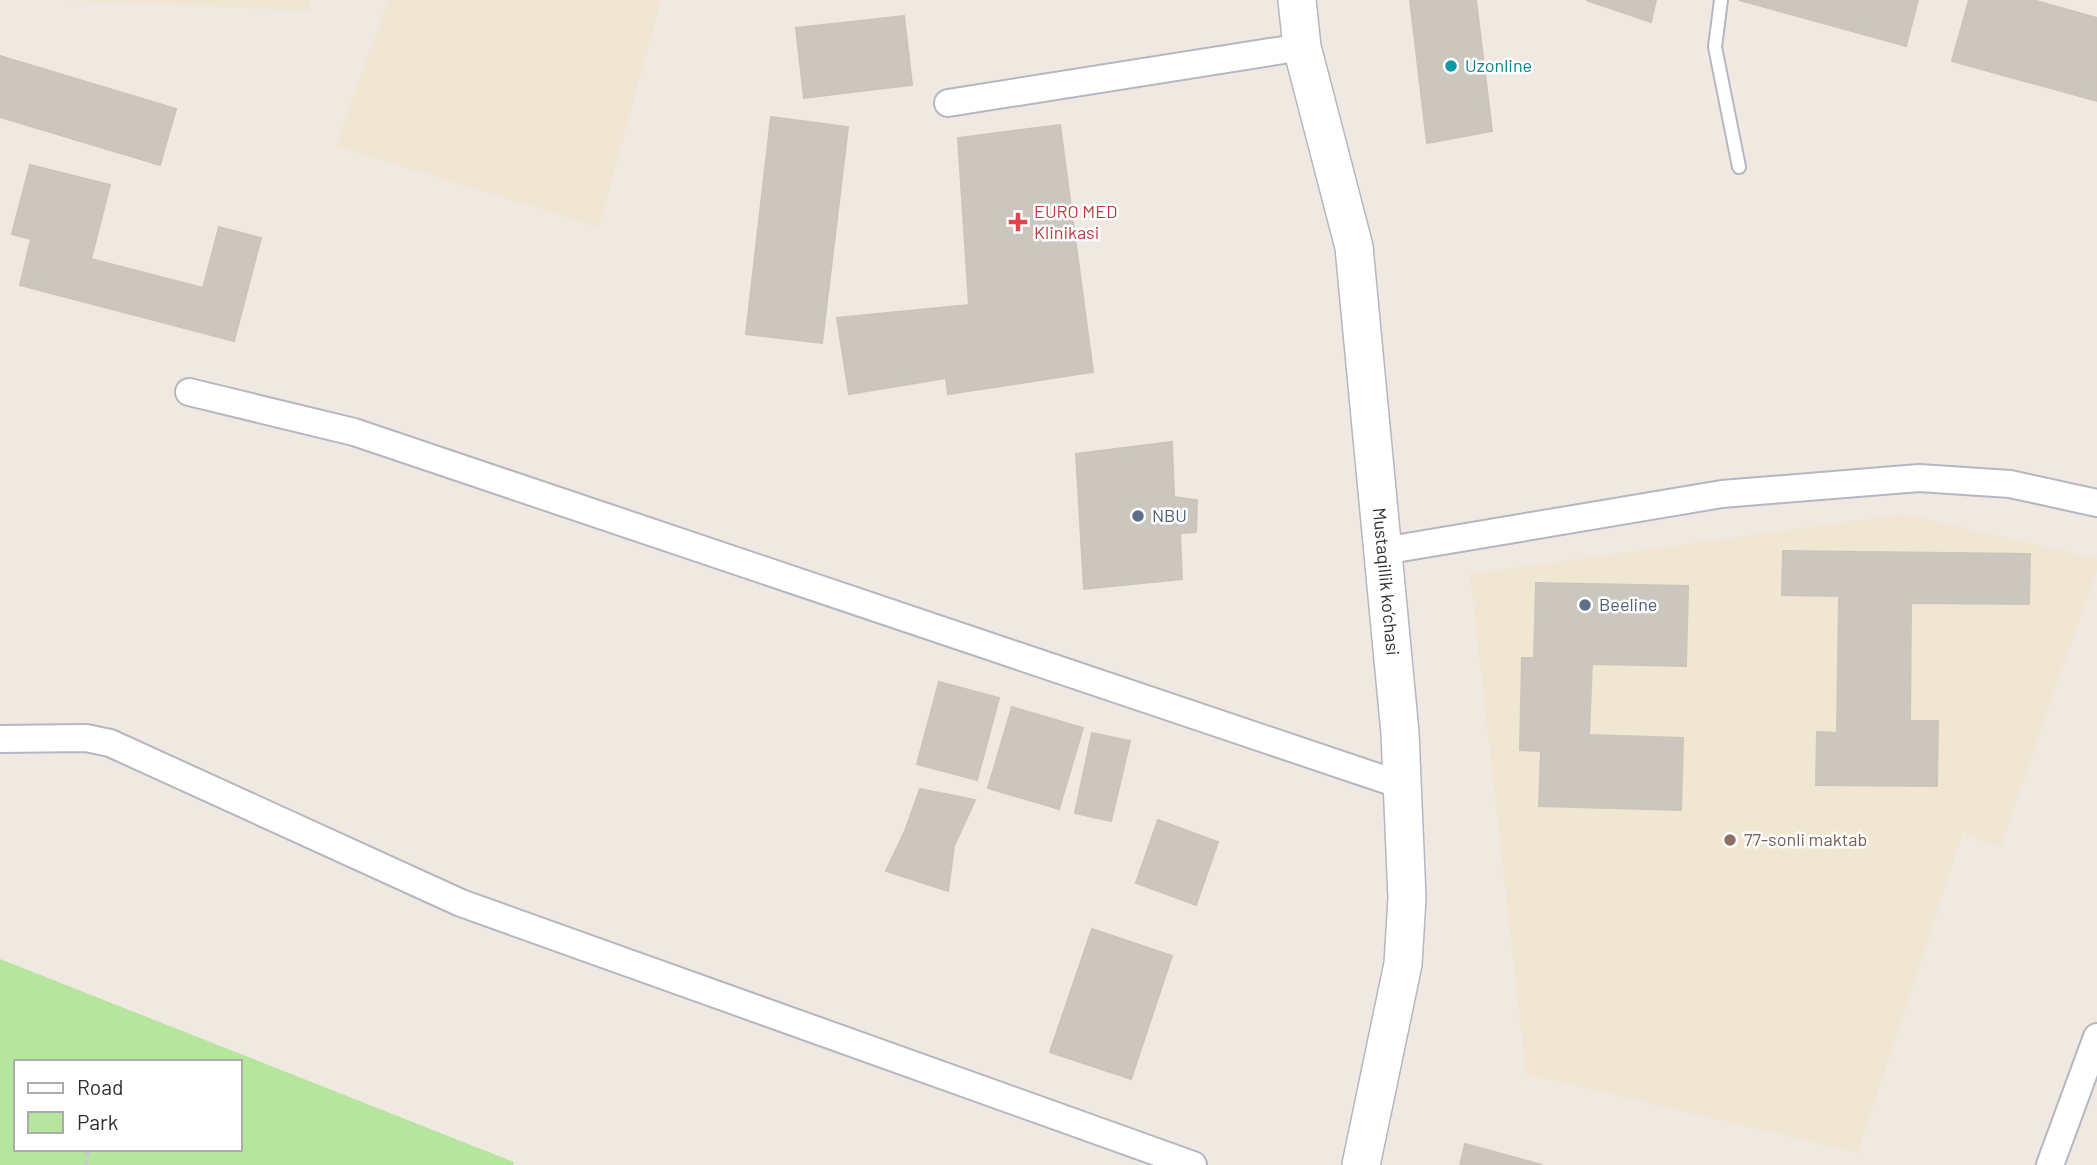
<svg xmlns="http://www.w3.org/2000/svg" width="2097" height="1165" viewBox="0 0 2097 1165" font-family="Barlow,sans-serif">
  <rect width="100%" height="100%" fill="#efe9e1"/>
  <g fill="#f0e6d1">
    <polygon points="63,0 310,0 310,11"/>
    <polygon points="388,0 661,0 599,227 336,146"/>
    <polygon points="1904,514 2097,559 2097,569 2000,848 1963,832 1858,1153 1526,1074 1470,574"/>
  </g>
  <path fill="#b6e59e" fill-rule="evenodd" d="M0 959 514 1162 513 1165H0ZM16 1062H240V1149H16Z"/>
  <g fill="#cbc7bf" stroke="#cbc5ba" stroke-width="2">
    <polygon points="1410,0 1476,0 1492,131 1427,143"/>
    <polygon points="1586,0 1656,0 1651,22"/>
    <polygon points="1739,0 1918,0 1906,46"/>
    <polygon points="1969,0 2033,0 2097,18 2097,101 1952,61"/>
    <polygon points="904,16 912,85 804,98 796,28"/>
    <polygon points="0,56 176,109 160,165 0,117"/>
    <polygon points="771,117 848,127 822,343 746,334"/>
    <polygon points="1060,125 1093,372 948,394 946,378 849,394 837,318 969,305 958,138"/>
    <polygon points="30,165 110,185 91,259 203,288 219,227 261,238 234,341 20,285 31,239 12,234"/>
    <polygon points="1172,442 1174,497 1197,500 1196,532 1180,533 1182,579 1084,589 1076,454"/>
    <polygon points="1783,551 2030,554 2029,604 1911,603 1910,721 1938,721 1937,786 1816,785 1817,732 1837,733 1839,596 1782,595"/>
    <polygon points="1536,583 1688,586 1686,666 1592,664 1589,735 1683,738 1681,810 1539,806 1541,751 1520,750 1522,658 1534,658"/>
    <polygon points="939,682 999,698 977,780 917,764"/>
    <polygon points="1012,707 1083,728 1059,809 988,788"/>
    <polygon points="1092,733 1130,741 1111,821 1075,813"/>
    <polygon points="920,789 975,800 954,846 948,891 886,871 905,831"/>
    <polygon points="1158,820 1218,842 1196,905 1136,883"/>
    <polygon points="1092,929 1172,956 1131,1079 1050,1052"/>
    <polygon points="1465,1144 1542,1165 1460,1165"/>
  </g>
  <g fill="none" stroke-linecap="round" stroke-linejoin="round">
    <g stroke="#b4b7c1" stroke-width="16">
      <polyline id="lane" points="1721,0 1715,47 1739,167"/>
    </g>
    <g stroke="#b4b7c1" stroke-width="30">
      <g id="street">
        <polyline points="948,103 1302,47"/>
        <polyline points="189,392 354,432 1401,785"/>
        <polyline points="1383,551 1722,494 1919,478 2010,484 2097,503"/>
        <polyline points="0,739 86,738 110,743 461,903 1193,1165"/>
        <polyline points="2050,1165 2097,1037"/>
      </g>
    </g>
    <g stroke="#b4b7c1" stroke-width="40">
      <g id="secondary">
        <path id="s1" d="M1297 0 1302 47 1354 247 1400 733 1407 898 1403 964 1361 1165"/>
      </g>
    </g>
    <polyline stroke="#c9c9c9" stroke-width="4.5" stroke-dasharray="5 3.5" stroke-linecap="butt" points="86,1165 88,1149"/>
    <use href="#lane" stroke="#fff" stroke-width="12"/>
    <use href="#street" stroke="#fff" stroke-width="26"/>
    <use href="#secondary" stroke="#fff" stroke-width="37"/>
  </g>
  <circle fill="#0f9aa8" stroke="#fff" stroke-width="2.5" cx="1451" cy="66" r="7"/>
  <path fill="#e0444e" stroke="#fff" stroke-width="2.5" d="M1014.5 211.5h7v7h7v7h-7v7h-7v-7h-7v-7h7z"/>
  <g fill="#5c6f8a" stroke="#fff" stroke-width="2.5">
    <circle cx="1138" cy="516" r="7"/>
    <circle cx="1585" cy="605" r="7"/>
  </g>
  <circle fill="#8d6e63" stroke="#fff" stroke-width="2.5" cx="1730" cy="840" r="7"/>
  <g text-anchor="middle" stroke-width="5" stroke-linejoin="round" paint-order="stroke">
    <g font-size="18" fill="#0d838f" stroke="#fff" text-anchor="start">
      <text x="1465" y="72">Uzonline</text>
    </g>
    <g font-size="18" fill="#be3a42" stroke="#fff" text-anchor="start">
      <text x="1034" y="218">EURO MED<tspan x="1034" dy="21">Klinikasi</tspan></text>
    </g>
    <g font-size="18" fill="#4e5e75" stroke="#fff" text-anchor="start">
      <text x="1152" y="522">NBU</text>
      <text x="1599" y="611">Beeline</text>
    </g>
    <g font-size="18" fill="#2e2e2e" stroke="#fff">
      <text dy="6" stroke="none"><textPath href="#s1" startOffset="590">Mustaqillik ko‘chasi</textPath></text>
    </g>
    <g font-size="18" fill="#785e54" stroke="#fff" text-anchor="start">
      <text x="1744" y="846">77-sonli maktab</text>
    </g>
  </g>
  <rect x="14" y="1060" width="228" height="91" fill="#ffffff" stroke="#ababab" stroke-width="2"/>
  <rect x="28" y="1083" width="35" height="10" fill="#ffffff" stroke="#ababab" stroke-width="2"/>
  <text x="77" y="1095" font-size="21" fill="#2e2e2e">Road</text>
  <rect x="28" y="1112" width="35" height="21" fill="#b6e59e" stroke="#ababab" stroke-width="2"/>
  <text x="77" y="1130" font-size="21" fill="#2e2e2e">Park</text>
</svg>
